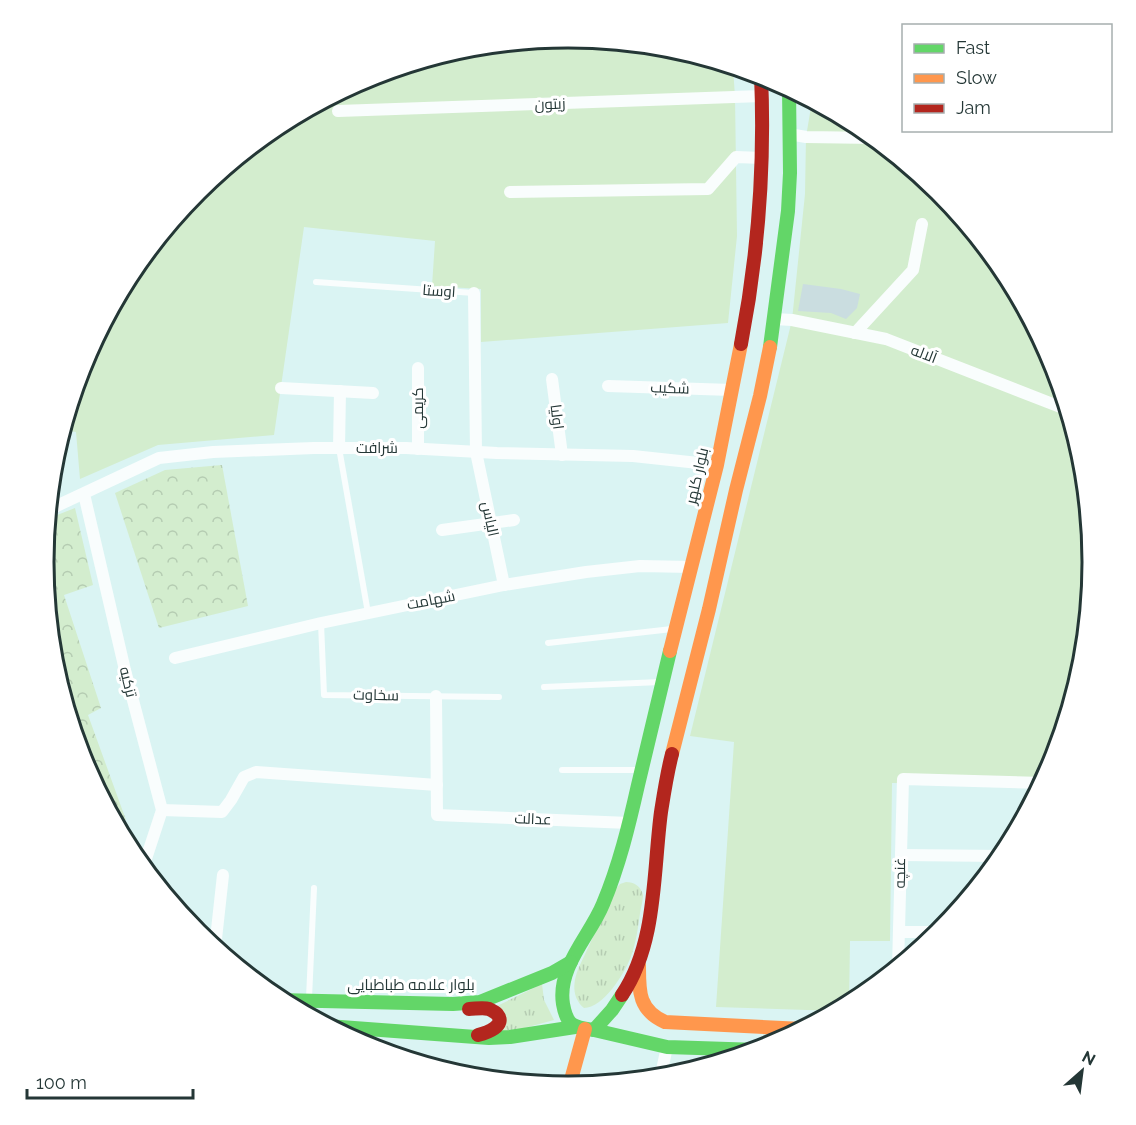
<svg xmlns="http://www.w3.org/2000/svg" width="1136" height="1125" viewBox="0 0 1136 1125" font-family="Raleway,Cairo,sans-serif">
  <defs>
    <pattern id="grass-tufts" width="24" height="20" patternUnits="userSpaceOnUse" patternTransform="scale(1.5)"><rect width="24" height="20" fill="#d3edce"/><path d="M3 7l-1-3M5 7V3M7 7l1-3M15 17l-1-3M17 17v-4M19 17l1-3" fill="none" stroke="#b5ccb2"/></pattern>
    <pattern id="forest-crowns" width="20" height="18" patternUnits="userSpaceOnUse" patternTransform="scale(1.5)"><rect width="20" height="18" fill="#d3edce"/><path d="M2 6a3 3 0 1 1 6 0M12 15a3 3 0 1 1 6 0" fill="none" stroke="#b5ccb2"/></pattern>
  </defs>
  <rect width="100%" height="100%" fill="#daf4f3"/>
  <g fill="url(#grass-tufts)">
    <path d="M626 882C634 882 641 886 643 895 643 900 641 908 640 913 638 928 636 944 630 959 624 974 603 1008 584 1008 571 997 573 981 579 967L615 890 620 884Z"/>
    <polygon points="542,984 544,1000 554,1020 502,1034 497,1006"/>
  </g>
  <g fill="url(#forest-crowns)">
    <polygon points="222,465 248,606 159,628 115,493 165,470"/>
    <polygon points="75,508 93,585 64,595 101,708 88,715 126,820 113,819 83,763 53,665 43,562 47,519"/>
  </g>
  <g fill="#d3edce">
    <polygon points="568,38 671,48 733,67 735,97 737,236 728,323 481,342 481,289 432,286 435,241 304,227 274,435 158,445 80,479 76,432 62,430 83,361 132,271 197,191 277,126 367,77 466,48"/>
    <polygon points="812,101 860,126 939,192 1005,271 1053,362 1083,460 1093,563 1083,665 1053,764 1042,785 892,783 890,941 850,941 849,1005 837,1011 716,1007 734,742 690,736 792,320 805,194 806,137"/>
  </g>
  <polygon fill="#cadde0" points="803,284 841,289 860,294 857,308 846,319 831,313 798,311"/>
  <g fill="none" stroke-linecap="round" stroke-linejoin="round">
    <g stroke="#f9fdfd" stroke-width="6">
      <polyline points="316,282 474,293"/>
      <polyline points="339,448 368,613"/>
      <polyline points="321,623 324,695 499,697"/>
      <polyline points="548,643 672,629"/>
      <polyline points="544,687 660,682"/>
      <polyline points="562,770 640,770"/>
      <polyline points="309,998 314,888"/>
    </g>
    <g stroke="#f9fdfd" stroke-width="12">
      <polyline points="338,111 762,96"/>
      <polyline points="789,134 806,137 875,138"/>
      <polyline points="510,192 708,189 736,157 762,158"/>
      <polyline points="474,293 476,452 504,585"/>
      <polyline points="775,319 792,320 886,339 1068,410"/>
      <polyline points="855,333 913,270 922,224"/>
      <polyline points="418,368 418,449"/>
      <polyline points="552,379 562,455"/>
      <polyline points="608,386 732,390"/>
      <polyline points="281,388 373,393"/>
      <polyline points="339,448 340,391"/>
      <polyline points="84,494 125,670 162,810 143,868"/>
      <polyline points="48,510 159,458 213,452 314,448 406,448 497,453 633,456 717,465"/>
      <polyline points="442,530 514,520"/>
      <polyline points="175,658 321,623 504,585 586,572 640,566 691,567"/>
      <polyline points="436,696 437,815 629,823"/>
      <polyline points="162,810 222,812 231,800 244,777 256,772 437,785"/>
      <polyline points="901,855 1003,856"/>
      <polyline points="899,932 940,932"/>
      <polyline points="215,948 223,875"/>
      <polyline points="898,967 903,779 1043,783"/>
      <polyline points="660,1079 667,1047"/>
    </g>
    <g stroke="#63d668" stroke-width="14">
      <polyline points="770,347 788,211 790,173 789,88"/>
      <path d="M622 995 612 1010 594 1030C574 1027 567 1027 563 1004 557 967 590 936 603 904 619 866 629 825 638 785 649 740 659 696 670 651"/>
      <polyline points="278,1000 453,1004 480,1002 552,973 571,962"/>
      <polyline points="327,1026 489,1038 510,1037 575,1027"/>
      <polyline points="594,1030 667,1047 759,1050"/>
    </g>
    <g stroke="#ff974d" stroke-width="14">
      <polyline points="670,651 717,465 741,344"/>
      <polyline points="672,754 709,609 736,490 760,396 770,347"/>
      <path d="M639 965C639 991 638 1010 665 1022L803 1029"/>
      <polyline points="569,1087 585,1029"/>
    </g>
    <g stroke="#b3261e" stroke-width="14">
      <path d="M741 344C758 256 765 165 761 75"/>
      <path d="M622 995C657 943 653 872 661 812 664 793 667 773 672 754"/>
      <path d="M469 1009C475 1009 483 1007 489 1009 491 1010 495 1012 497 1014 507 1026 486 1033 478 1035"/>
    </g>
  </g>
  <g text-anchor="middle" stroke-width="6" stroke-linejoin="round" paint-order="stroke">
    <g font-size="15" fill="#243736" stroke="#fff">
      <text transform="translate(550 104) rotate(-2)" y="5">زیتون</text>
      <text transform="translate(439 291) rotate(4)" y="5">اوستا</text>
      <text transform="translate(924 354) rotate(21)" y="5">آلاله</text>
      <text transform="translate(670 388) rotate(2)" y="5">شکیب</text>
      <text transform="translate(418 408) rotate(-90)" y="5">کریمی</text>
      <text transform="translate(557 417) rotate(83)" y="5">اولیا</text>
      <text x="377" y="453">شرافت</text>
      <text transform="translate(697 476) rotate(-77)" y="5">بلوار کلهر</text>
      <text transform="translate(490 519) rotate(78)" y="5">الیاس</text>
      <text transform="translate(431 600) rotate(-11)" y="5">شهامت</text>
      <text transform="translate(128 682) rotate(76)" y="5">تزکیه</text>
      <text transform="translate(376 695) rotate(1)" y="5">سخاوت</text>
      <text transform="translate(533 819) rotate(2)" y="5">عدالت</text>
      <text transform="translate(900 873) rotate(-89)" y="5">غنچه</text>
      <text x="411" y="990">بلوار علامه طباطبایی</text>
    </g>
  </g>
  <path d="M0 0H1136V1125H0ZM54 562a514 514 0 1 1 1028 0a514 514 0 1 1-1028 0Z" fill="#fff" fill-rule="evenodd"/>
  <path fill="none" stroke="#243736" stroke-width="3" d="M54 562a514 514 0 1 1 1028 0a514 514 0 1 1-1028 0Z"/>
  <rect x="902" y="24" width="210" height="108" fill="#ffffff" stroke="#a7afaf" stroke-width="1.5"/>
  <rect x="914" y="44" width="30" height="9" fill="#63d668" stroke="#a7afaf" stroke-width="1.5"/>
  <text x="956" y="54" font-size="18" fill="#243736">Fast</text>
  <rect x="914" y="74" width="30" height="9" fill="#ff974d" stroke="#a7afaf" stroke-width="1.5"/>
  <text x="956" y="84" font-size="18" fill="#243736">Slow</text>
  <rect x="914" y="104" width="30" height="9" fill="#b3261e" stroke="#a7afaf" stroke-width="1.5"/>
  <text x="956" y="114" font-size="18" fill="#243736">Jam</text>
  <g transform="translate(1082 1071) rotate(28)" stroke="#ffffff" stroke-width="4.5" paint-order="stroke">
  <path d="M0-4.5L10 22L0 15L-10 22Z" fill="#243736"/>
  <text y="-9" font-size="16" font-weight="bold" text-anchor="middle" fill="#243736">N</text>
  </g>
  <path d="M27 1089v9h166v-9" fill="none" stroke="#243736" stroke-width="3"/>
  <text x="36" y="1089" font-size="18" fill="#243736" stroke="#ffffff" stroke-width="4.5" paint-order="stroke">100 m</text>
</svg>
